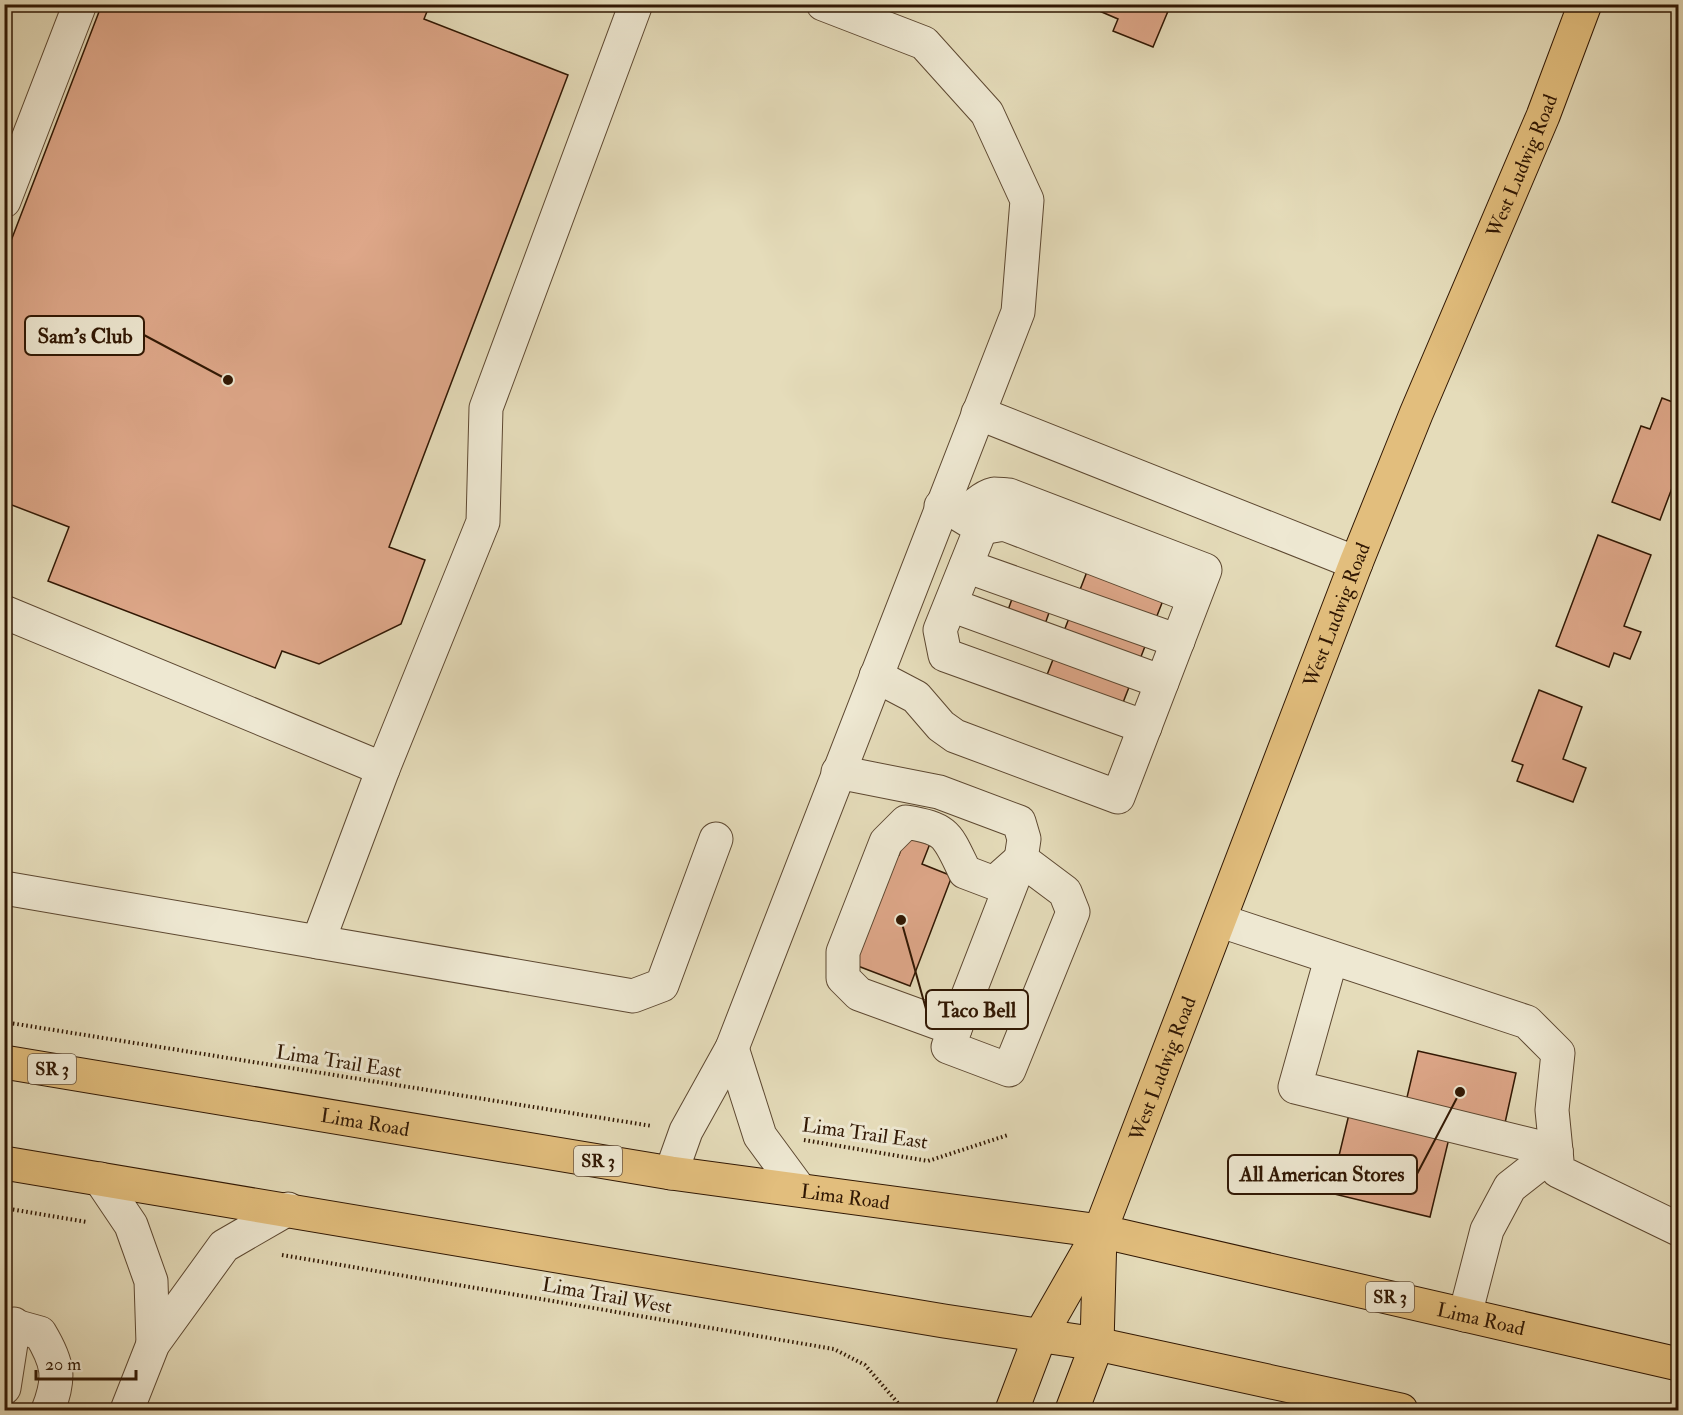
<svg xmlns="http://www.w3.org/2000/svg" width="1683" height="1415" viewBox="0 0 1683 1415" font-family="'IM FELL Double Pica',serif">
  <rect width="100%" height="100%" fill="#e5dcba"/>
  <filter id="stains"><feTurbulence type="fractalNoise" baseFrequency=".00333" numOctaves="4"/><feColorMatrix values="0 0 0 0 .2 0 0 0 0 .09 0 0 0 0 .02 0 0 0 .5 -.17"/></filter>
  <radialGradient id="worn" r=".72"><stop offset=".6" stop-color="#630" stop-opacity="0"/><stop offset="1" stop-color="#630" stop-opacity=".3"/></radialGradient>
  <g fill="#dea789" stroke="#301703" stroke-width="1.5">
    <polygon points="102,4 430,4 424,19 568,75 389,547 425,560 401,624 319,664 282,651 275,668 48,581 69,527 4,502 4,259"/>
    <polygon points="1083,4 1171,4 1153,47 1113,31 1118,19"/>
    <polygon points="1662,398 1678,404 1678,472 1660,520 1612,502 1641,426 1650,429"/>
    <polygon points="1598,535 1651,555 1624,626 1641,632 1630,659 1614,653 1609,667 1556,646"/>
    <polygon points="1095,551 1171,580 1115,723 1040,693"/>
    <polygon points="1013,596 1050,610 1044,627 1007,613"/>
    <polygon points="1539,690 1582,707 1563,759 1586,768 1573,802 1517,781 1523,765 1512,761"/>
    <polygon points="907,832 931,841 922,864 952,876 910,986 850,963 892,853 899,855"/>
    <polygon points="1418,1051 1516,1073 1503,1132 1404,1110"/>
    <polygon points="1351,1106 1451,1130 1430,1217 1330,1193"/>
  </g>
  <g fill="none" stroke-linecap="round" stroke-linejoin="round">
    <g stroke="#5d4831" stroke-width="35">
      <g id="minor">
        <polyline points="4,201 80,4"/>
        <polyline points="978,413 1356,563"/>
        <polyline points="955,512 981,528 940,630 945,655 1145,727"/>
        <polyline points="981,528 1004,524 1194,597"/>
        <polyline points="966,566 1178,641"/>
        <polyline points="951,605 1162,682"/>
        <polyline points="4,612 383,769 483,522 486,408 636,4"/>
        <path d="M876 676 916 697 941 726 955 736 1118 797 1205 570 1009 495C1005 495 999 494 994 494 972 499 975 520 941 506"/>
        <polyline points="838,772 939,792 1019,822 1024,839 1021,859 1065,892 1073,912 1009,1070 948,1047 1021,859"/>
        <polyline points="4,888 633,996 662,985 716,839"/>
        <polyline points="1221,921 1527,1022 1558,1053 1552,1110 1558,1171 1678,1229"/>
        <polyline points="318,942 383,769"/>
        <polyline points="1331,959 1295,1087 1556,1151"/>
        <path d="M955 1029 859 994 843 978V952L886 842 906 822C948 829 947 835 965 872L994 883 1021 859"/>
        <polyline points="732,1048 760,1136 799,1189"/>
        <polyline points="671,1173 686,1131 732,1048 1018,312 1027,200 987,113 924,43 823,4"/>
        <polyline points="100,1179 131,1225 151,1281 153,1344"/>
        <polyline points="1465,1315 1487,1230 1510,1187 1556,1151"/>
        <path d="M4 1323 40 1333C58 1363 61 1377 48 1410"/>
        <polyline points="4,1388 14,1324"/>
        <polyline points="127,1410 153,1344 224,1246 288,1209"/>
      </g>
    </g>
    <g stroke="#301703" stroke-width="35">
      <g id="major">
        <path id="s1" d="M1012 1410 1040 1336 1100 1231 1356 563 1416 414 1543 116 1585 4"/>
        <polyline points="1072,1410 1097,1344 1100,1234"/>
      </g>
    </g>
    <g stroke="#301703" stroke-width="35">
      <g id="highway">
        <path id="s2" d="M4 1062 671 1173 1100 1231 1678 1364"/>
        <polyline points="4,1163 944,1321 1097,1344 1401,1410"/>
      </g>
    </g>
    <g stroke="#301703" stroke-width="4" stroke-dasharray="1.5 3" stroke-linecap="butt">
      <polyline points="4,1022 652,1126"/>
      <polyline points="804,1140 928,1161 1008,1135"/>
      <polyline points="4,1208 87,1222"/>
      <polyline points="282,1255 834,1349 865,1365 904,1410"/>
    </g>
    <use href="#minor" stroke="#eee8d2" stroke-width="33"/>
    <use href="#major" stroke="#e2be7d" stroke-width="33"/>
    <use href="#highway" stroke="#e2be7d" stroke-width="33"/>
  </g>
  <g text-anchor="middle" stroke-width="6" stroke-linejoin="round" paint-order="stroke">
    <g fill="#eee8d2" stroke="#695641" stroke-width="1.5">
      <rect x="28" y="1054" width="48" height="30" rx="4.5"/>
      <rect x="574" y="1146" width="48" height="30" rx="4.5"/>
      <rect x="1366" y="1282" width="48" height="30" rx="4.5"/>
    </g>
    <g font-size="18" font-weight="bold" fill="#301703">
      <text x="52" y="1075">SR 3</text>
      <text x="598" y="1167">SR 3</text>
      <text x="1390" y="1303">SR 3</text>
    </g>
    <g font-size="20" fill="#301703" stroke="#eee8d2">
      <text dy="7" stroke="none"><textPath href="#s1" startOffset="1346">West Ludwig Road</textPath></text>
      <text dy="7" stroke="none"><textPath href="#s1" startOffset="860">West Ludwig Road</textPath></text>
      <text transform="translate(339 1061) rotate(9)" y="7">Lima Trail East</text>
      <text dy="7" stroke="none"><textPath href="#s1" startOffset="374">West Ludwig Road</textPath></text>
      <text dy="7" stroke="none"><textPath href="#s2" startOffset="366">Lima Road</textPath></text>
      <text transform="translate(865 1133) rotate(8)" y="7">Lima Trail East</text>
      <text dy="7" stroke="none"><textPath href="#s2" startOffset="852">Lima Road</textPath></text>
      <text transform="translate(607 1295) rotate(10)" y="7">Lima Trail West</text>
      <text dy="7" stroke="none"><textPath href="#s2" startOffset="1500">Lima Road</textPath></text>
    </g>
  </g>
  <path fill="none" stroke="#301703" stroke-width="2" d="M228 380L144 335M901 920L926 1009M1460 1092L1417 1174"/>
  <g fill="#301703" stroke="#eee8d2" stroke-width="2">
    <circle cx="228" cy="380" r="6"/>
    <circle cx="901" cy="920" r="6"/>
    <circle cx="1460" cy="1092" r="6"/>
  </g>
  <g fill="#eee8d2" stroke="#301703" stroke-width="2">
    <rect x="25" y="316" width="119" height="39" rx="6"/>
    <rect x="926" y="990" width="102" height="39" rx="6"/>
    <rect x="1228" y="1155" width="189" height="39" rx="6"/>
  </g>
  <g font-size="21" text-anchor="middle" font-weight="bold" fill="#301703">
    <text x="85" y="343">Sam's Club</text>
    <text x="977" y="1017">Taco Bell</text>
    <text x="1322" y="1181">All American Stores</text>
  </g>
  <rect width="1683" height="1415" fill="none" stroke="#e5dcba" stroke-width="24"/>
  <rect x="6" y="6" width="1671" height="1403" fill="none" stroke="#301703" stroke-width="3"/>
  <rect x="12" y="12" width="1659" height="1391" fill="none" stroke="#301703" stroke-width="1.5"/>
  <path d="M36 1370v9h100v-9" fill="none" stroke="#301703" stroke-width="3"/>
  <text x="45" y="1370" font-size="18" fill="#301703" stroke="#eee8d2" stroke-width="4.5" paint-order="stroke">20 m</text>
  <rect width="100%" height="100%" filter="url(#stains)"/>
  <rect width="100%" height="100%" fill="url(#worn)"/>
</svg>
